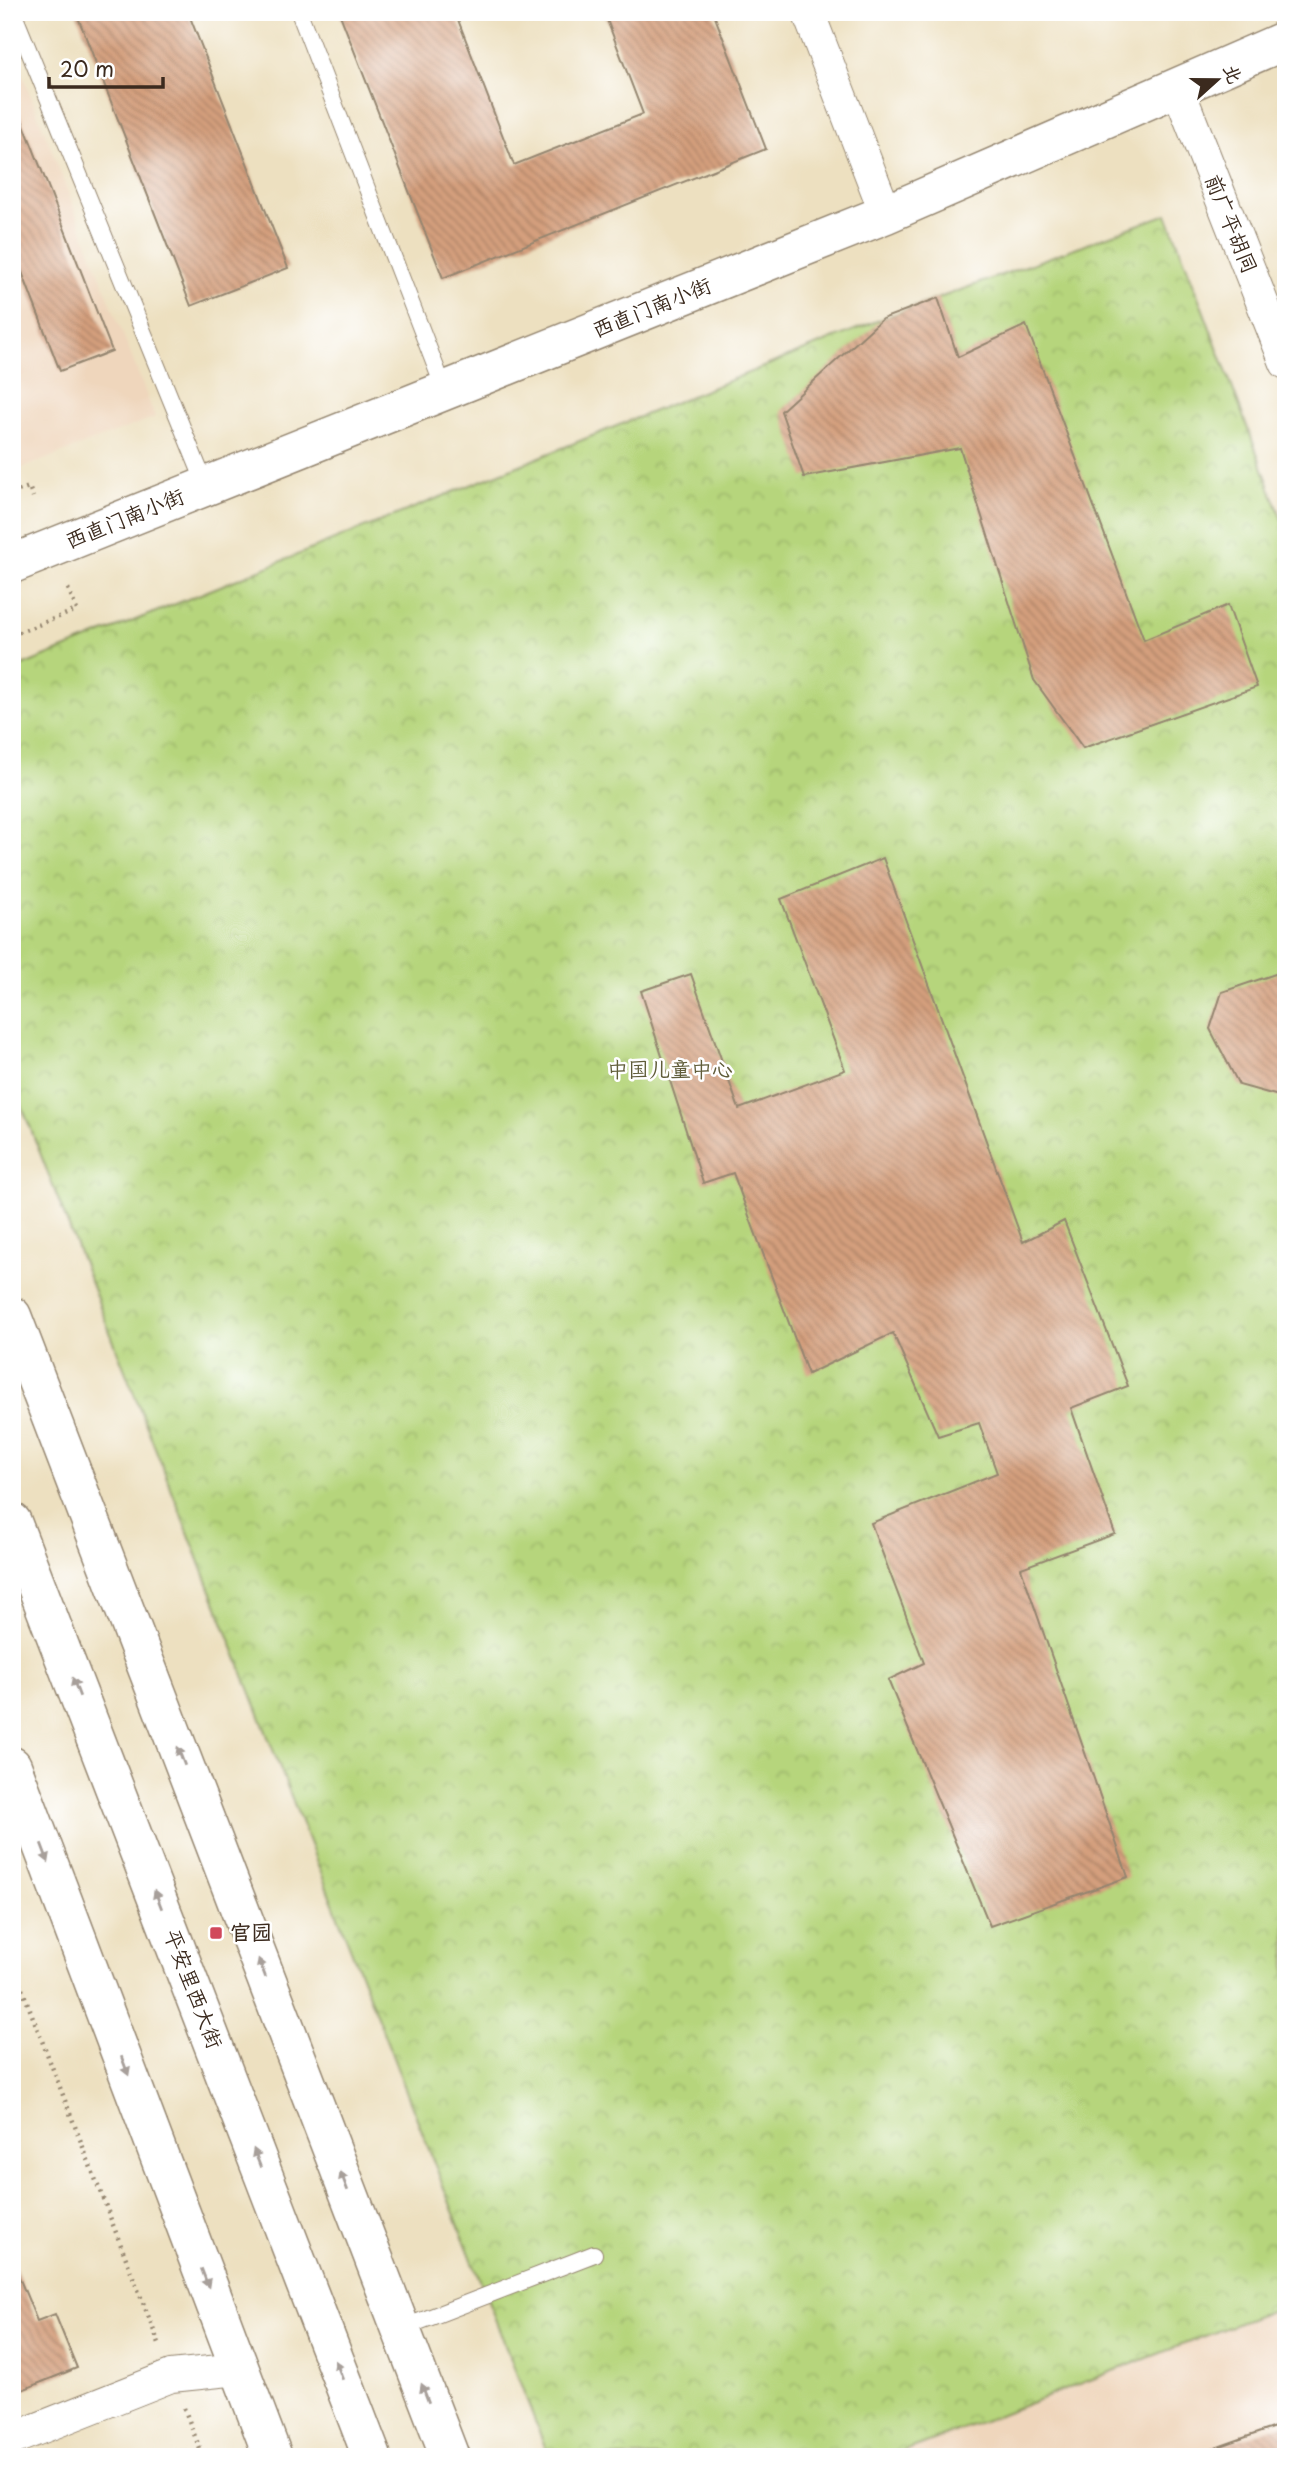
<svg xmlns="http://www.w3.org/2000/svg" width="1298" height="2469" viewBox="0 0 1298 2469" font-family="'Playpen Sans','LXGW WenKai TC',sans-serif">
  <defs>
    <pattern id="park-crowns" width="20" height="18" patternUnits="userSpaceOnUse" patternTransform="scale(1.75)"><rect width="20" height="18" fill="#b6d57c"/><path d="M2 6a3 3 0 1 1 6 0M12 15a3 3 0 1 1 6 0" fill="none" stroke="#9db76b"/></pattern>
    <pattern id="building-back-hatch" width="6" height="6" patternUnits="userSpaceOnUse" patternTransform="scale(1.75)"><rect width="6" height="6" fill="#d49f7d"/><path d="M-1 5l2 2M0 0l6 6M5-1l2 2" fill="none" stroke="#ad8266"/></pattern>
  </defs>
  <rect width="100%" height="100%" fill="#fff"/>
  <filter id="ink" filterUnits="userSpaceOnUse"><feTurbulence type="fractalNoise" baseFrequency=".0143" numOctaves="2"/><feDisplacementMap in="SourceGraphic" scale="14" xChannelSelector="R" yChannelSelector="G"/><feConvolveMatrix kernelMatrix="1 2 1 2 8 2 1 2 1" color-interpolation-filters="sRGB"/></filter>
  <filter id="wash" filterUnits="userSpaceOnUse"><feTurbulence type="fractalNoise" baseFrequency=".00686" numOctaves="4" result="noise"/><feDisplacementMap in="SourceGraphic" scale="28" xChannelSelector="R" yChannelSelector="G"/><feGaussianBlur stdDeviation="1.57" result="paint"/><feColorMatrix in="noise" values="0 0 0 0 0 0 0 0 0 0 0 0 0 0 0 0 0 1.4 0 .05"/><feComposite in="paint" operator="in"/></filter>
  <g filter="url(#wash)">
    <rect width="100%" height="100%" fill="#ede0c0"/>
    <g fill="#efd6bc">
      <polygon points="12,48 155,417 12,472"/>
      <polygon points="1286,2305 1286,2457 889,2457"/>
    </g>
    <polygon fill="url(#park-crowns)" stroke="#78804d" stroke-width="2" points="1167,214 1286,530 1286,2305 889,2457 549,2457 12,1081 12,670 882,319"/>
    <g id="blocks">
      <g fill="url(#building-back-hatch)">
        <polygon points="76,12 188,12 288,268 191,306"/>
        <polygon points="339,12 455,12 514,165 643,114 604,12 713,12 766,149 443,278"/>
        <polygon points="12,94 112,351 60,371 12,246"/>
        <polygon points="938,298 958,357 1026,325 1144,640 1228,605 1257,687 1083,748 1034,680 960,448 804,477 781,411 882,319"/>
        <polygon points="883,858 1023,1242 1064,1221 1128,1386 1071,1408 1115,1534 1021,1568 1128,1877 990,1926 888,1680 924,1663 871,1523 997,1473 979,1423 938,1436 893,1333 808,1374 733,1173 703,1183 641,991 691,974 739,1109 845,1070 781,899"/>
        <polygon points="1281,972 1286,978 1286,1098 1239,1085 1210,1029 1222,992"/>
        <polygon points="12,2260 37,2321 55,2314 77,2368 12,2394"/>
        <polygon points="1286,2423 1286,2457 1202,2457 1201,2453"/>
      </g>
    </g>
  </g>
  <g filter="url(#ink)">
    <use href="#blocks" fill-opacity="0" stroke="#94856f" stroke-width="2"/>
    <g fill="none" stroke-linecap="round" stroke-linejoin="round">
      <g stroke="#94856f" stroke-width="18">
        <g id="service">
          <polyline points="13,12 206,486"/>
          <polyline points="299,12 445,391"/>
          <polyline points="400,2329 594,2254"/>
        </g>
      </g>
      <g stroke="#94856f" stroke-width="34">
        <g id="minor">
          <polyline points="808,12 886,214"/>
          <polyline points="1177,86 1286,363"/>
          <polyline points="12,2439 171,2376 239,2369"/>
        </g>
      </g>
      <g stroke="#94856f" stroke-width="41">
        <g id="tertiary">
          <polyline points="12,564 886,214 1286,40"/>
          <polyline points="12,1316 450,2457"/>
        </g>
      </g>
      <g stroke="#94856f" stroke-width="41">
        <g id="primary">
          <polyline points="12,1522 372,2457"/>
          <polyline points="12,1766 273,2457"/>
        </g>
      </g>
      <g stroke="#94856f" stroke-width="4.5" stroke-dasharray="2 5" stroke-linecap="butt">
        <polyline points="12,493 29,487 33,497"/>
        <polyline points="12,635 77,610 67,586"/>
        <polyline points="12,1963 159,2344"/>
        <polyline points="184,2408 203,2457"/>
      </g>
      <use href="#service" stroke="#fff" stroke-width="16"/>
      <use href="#minor" stroke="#fff" stroke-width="32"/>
      <use href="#tertiary" stroke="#fff" stroke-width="38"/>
      <use href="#primary" stroke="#fff" stroke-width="38"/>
    </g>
    <defs><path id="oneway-solid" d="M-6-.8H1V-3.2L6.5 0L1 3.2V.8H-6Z" transform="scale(1.75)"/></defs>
    <g fill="#a79f9a">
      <use href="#oneway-solid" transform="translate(76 1687) rotate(-111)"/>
      <use href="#oneway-solid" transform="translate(181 1756) rotate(-111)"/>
      <use href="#oneway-solid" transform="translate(45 1853) rotate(69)"/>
      <use href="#oneway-solid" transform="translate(158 1899) rotate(-111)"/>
      <use href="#oneway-solid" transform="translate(262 1968) rotate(-111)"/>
      <use href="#oneway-solid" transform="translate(125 2066) rotate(69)"/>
      <use href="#oneway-solid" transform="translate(257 2158) rotate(-111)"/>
      <use href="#oneway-solid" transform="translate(344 2181) rotate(-111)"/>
      <use href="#oneway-solid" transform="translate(205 2278) rotate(69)"/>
      <use href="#oneway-solid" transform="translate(339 2370) rotate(-111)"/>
      <use href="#oneway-solid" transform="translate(425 2393) rotate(-111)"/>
    </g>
  </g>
  <rect fill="#d1495b" stroke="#fff" stroke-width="2.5" x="209" y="1926" width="14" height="14" rx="3.5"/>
  <g text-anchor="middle" stroke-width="5" stroke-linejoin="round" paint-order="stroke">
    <g font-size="21" fill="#3b2a1e" stroke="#fff">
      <text transform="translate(1231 224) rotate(68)" y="7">前广平胡同</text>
      <text transform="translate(652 308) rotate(-22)" y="7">西直门南小街</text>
      <text transform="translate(125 519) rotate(-22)" y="7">西直门南小街</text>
      <text transform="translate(193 1989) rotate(69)" y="7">平安里西大街</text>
    </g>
    <g font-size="21" fill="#605d3a" stroke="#fff">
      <text x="670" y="1077">中国儿童中心</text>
    </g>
    <g font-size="21" font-weight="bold" fill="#3b2a1e" stroke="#fff" text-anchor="start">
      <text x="230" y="1940">官园</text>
    </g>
  </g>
  <rect width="1298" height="2469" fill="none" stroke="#fff" stroke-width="42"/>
  <g transform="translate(1217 80) rotate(69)" stroke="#ffffff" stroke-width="5" paint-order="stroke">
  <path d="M0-5L12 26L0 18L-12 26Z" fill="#3b2a1e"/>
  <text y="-10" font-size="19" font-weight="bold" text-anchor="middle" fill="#3b2a1e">北</text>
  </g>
  <path d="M49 77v10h114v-10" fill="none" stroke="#3b2a1e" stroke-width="3.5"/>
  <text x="60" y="77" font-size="21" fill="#3b2a1e" stroke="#ffffff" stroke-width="5" paint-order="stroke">20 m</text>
</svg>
